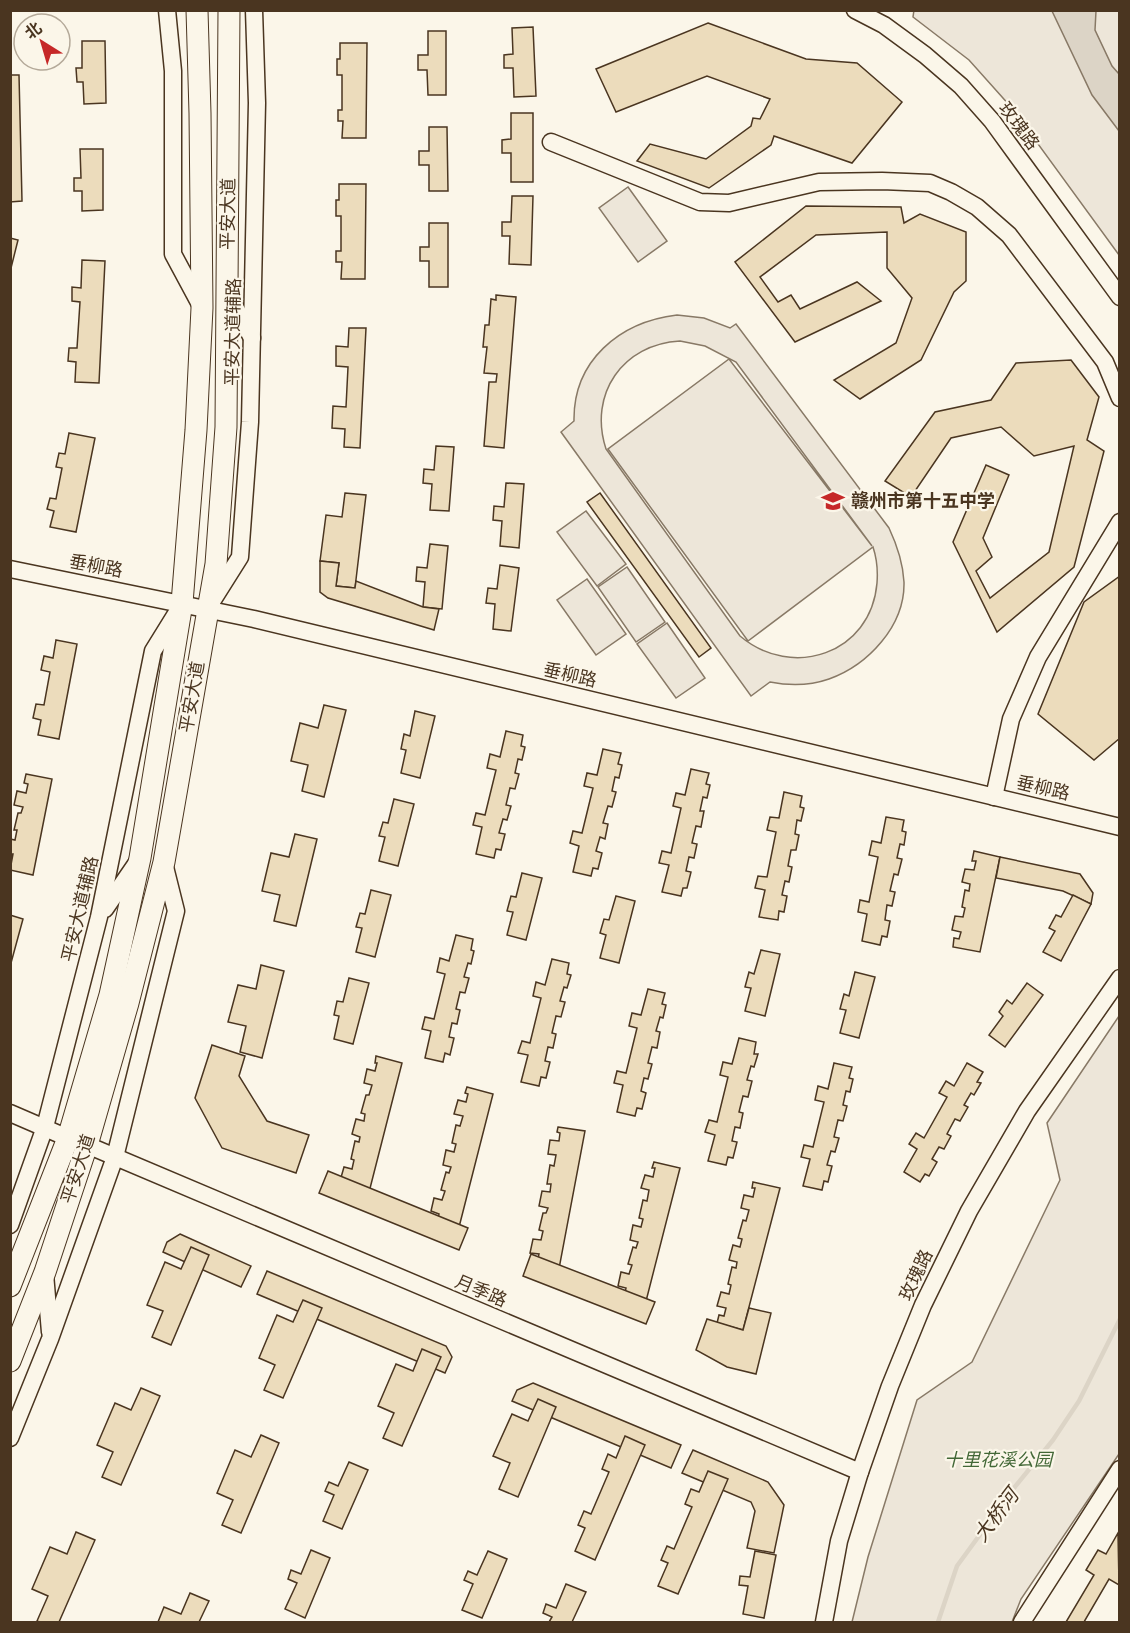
<svg xmlns="http://www.w3.org/2000/svg" width="1130" height="1633" viewBox="0 0 1130 1633" font-family="'PT Serif','Noto Sans SC',serif">
  <rect width="100%" height="100%" fill="#fbf6e9"/>
  <g fill="#ede6d9" stroke="#887966" stroke-width="1.5" fill-rule="evenodd">
    <polygon points="914,10 1119,11 1119,255 1011,107 969,60 913,17"/>
    <polygon points="628,187 667,241 638,262 599,208"/>
    <path d="M677 315 704 318 730 328 736 324 889 528C897 545 903 563 904 582 905 626 868 665 829 679 809 686 790 686 770 682L751 696 561 432 574 421C573 361 619 322 677 315ZM680 341 705 346 736 362 872 546 729 359 608 449 748 641 873 547C877 559 878 570 877 583 871 654 792 680 740 636L606 449C588 394 623 344 680 341Z"/>
    <polygon points="586,511 626,564 597,586 557,532"/>
    <polygon points="627,567 665,622 636,642 598,587"/>
    <polygon points="587,579 626,634 596,655 557,600"/>
    <polygon points="667,623 705,678 676,698 637,644"/>
    <polygon points="1119,1016 1119,1454 1021,1599 1012,1622 852,1622 868,1557 917,1400 972,1362 1060,1180 1047,1123"/>
  </g>
  <polygon fill="#dcd4c6" stroke="#887966" stroke-width="1.5" points="1052,11 1096,11 1095,30 1112,66 1119,74 1119,131 1092,95"/>
  <g fill="none" stroke-linecap="round" stroke-linejoin="round">
    <polyline stroke="#dcd4c6" stroke-width="4.5" points="938,1622 957,1566 1014,1488 1053,1440 1079,1401 1120,1319"/>
  </g>
  <g fill="#ecdcbc" stroke="#4a3520" stroke-width="1.5">
    <polygon points="708,23 806,59 857,63 902,102 852,163 774,136 771,145 709,188 637,161 650,144 706,159 751,126 753,118 760,119 770,99 707,76 616,112 596,69"/>
    <polygon points="533,27 536,96 514,97 513,68 504,68 504,55 513,54 512,28"/>
    <polygon points="428,31 446,31 446,95 428,95 427,70 418,70 418,55 428,55"/>
    <polygon points="82,41 105,41 106,103 84,104 83,82 77,82 76,68 82,68"/>
    <polygon points="340,43 367,43 366,138 342,138 343,121 338,121 338,110 342,110 342,75 337,75 337,59 340,59"/>
    <polygon points="10,75 19,75 22,201 10,202"/>
    <polygon points="511,113 533,113 533,182 511,182 511,153 502,153 502,140 511,139"/>
    <polygon points="429,127 447,127 448,191 429,191 429,165 419,165 419,151 429,151"/>
    <polygon points="80,149 103,149 103,210 82,211 82,191 74,191 74,178 81,178"/>
    <polygon points="339,184 366,184 365,279 341,279 342,262 336,262 336,251 341,251 341,216 336,216 336,200 339,200"/>
    <polygon points="512,196 533,196 531,265 509,264 510,236 502,236 502,222 511,222"/>
    <polygon points="806,206 901,207 904,223 920,214 966,232 966,281 954,292 921,360 860,399 834,380 896,343 912,298 887,268 887,232 816,235 760,277 778,302 791,295 800,309 857,282 881,301 795,342 735,262"/>
    <polygon points="429,223 448,223 448,287 429,287 429,261 420,261 420,247 429,247"/>
    <polygon points="10,238 18,240 10,272"/>
    <polygon points="82,260 105,261 99,383 75,382 76,362 68,361 69,348 77,348 80,302 72,301 72,287 81,288"/>
    <polygon points="496,295 516,297 504,448 484,446 489,382 496,382 497,374 484,373 487,347 483,347 485,325 489,325 491,299 496,300"/>
    <polygon points="349,328 366,328 360,448 344,447 345,429 332,428 333,406 346,407 348,367 336,366 336,346 348,347"/>
    <polygon points="1071,360 1099,397 1087,440 1104,451 1074,567 997,632 953,542 986,465 1009,475 983,538 992,557 976,571 990,598 1049,552 1074,446 1034,456 1001,427 951,438 911,497 885,481 935,412 991,400 1016,363"/>
    <polygon points="69,433 95,438 76,532 50,527 54,511 47,509 50,498 56,499 62,468 56,467 59,453 65,454"/>
    <polygon points="436,446 454,447 449,511 430,510 432,484 423,483 424,469 434,470"/>
    <polygon points="506,483 524,484 519,548 500,546 502,521 493,520 494,506 504,507"/>
    <polygon points="345,493 366,495 355,588 336,586 339,563 320,561 326,515 342,517"/>
    <polygon points="600,493 711,648 699,657 587,502"/>
    <polygon points="430,544 448,546 442,609 423,607 425,582 416,581 417,567 427,568"/>
    <polygon points="320,561 339,563 336,586 355,588 356,581 423,607 439,609 434,630 328,598 320,592"/>
    <polygon points="500,565 519,568 511,631 493,629 495,604 486,603 488,588 497,589"/>
    <polygon points="1120,576 1120,738 1094,760 1038,714 1084,602"/>
    <polygon points="56,640 77,644 59,739 38,735 41,720 33,718 36,704 44,705 50,672 41,670 44,656 53,658"/>
    <polygon points="324,705 346,710 324,797 302,791 308,765 291,761 300,723 318,728"/>
    <polygon points="415,711 435,716 420,778 401,773 406,750 401,749 404,734 410,736"/>
    <polygon points="506,731 523,735 521,746 525,747 522,760 518,759 515,773 519,774 515,789 510,788 506,805 511,806 507,820 503,819 499,833 505,834 501,850 496,849 494,858 476,854 482,827 473,825 476,813 485,815 496,770 487,768 490,754 500,757"/>
    <polygon points="603,749 621,753 618,764 622,765 619,778 615,777 612,791 616,792 612,807 608,806 603,823 608,824 605,839 600,837 596,851 602,853 598,869 593,868 591,876 573,872 579,846 570,843 573,831 582,833 593,788 584,786 587,773 597,775"/>
    <polygon points="691,769 709,773 706,784 710,785 707,798 703,797 700,811 704,811 701,827 696,826 692,843 697,844 694,858 689,857 686,871 691,872 687,888 683,888 681,896 662,892 669,865 659,863 662,851 671,853 681,808 673,806 676,793 685,795"/>
    <polygon points="26,774 52,779 33,875 10,870 13,854 10,854 10,839 15,840 17,830 14,830 18,813 21,813 23,807 14,805 17,791 26,793 28,784 24,783"/>
    <polygon points="784,792 802,796 800,807 804,808 801,821 797,820 795,834 799,835 796,850 791,850 788,866 792,867 789,882 785,881 782,895 787,896 784,912 779,911 778,920 759,917 765,890 755,888 758,876 767,877 776,832 767,830 770,817 779,818"/>
    <polygon points="394,799 414,804 398,866 379,861 385,837 379,836 383,822 388,823"/>
    <polygon points="886,817 904,820 902,831 906,832 904,845 900,844 897,858 902,859 898,875 894,874 890,891 895,892 892,906 887,905 885,920 890,921 887,937 882,936 880,945 862,941 867,914 858,912 860,900 869,902 878,857 869,855 872,841 881,843"/>
    <polygon points="295,834 317,839 296,926 274,921 280,895 262,891 271,853 289,857"/>
    <polygon points="974,851 1000,857 980,952 953,947 954,938 959,939 961,932 952,930 955,916 963,917 965,908 962,907 965,890 969,891 970,884 962,882 965,869 974,870 976,861 972,861"/>
    <polygon points="1000,857 1080,874 1093,893 1091,904 1063,891 996,878"/>
    <polygon points="522,873 542,878 526,940 507,935 513,912 507,911 511,896 516,897"/>
    <polygon points="371,890 391,895 375,957 356,952 362,928 356,927 360,913 365,914"/>
    <polygon points="1073,895 1091,904 1061,961 1043,952 1055,931 1049,928 1056,915 1061,917"/>
    <polygon points="616,896 635,901 619,963 600,958 606,935 600,933 604,919 609,920"/>
    <polygon points="10,915 23,919 11,963 10,963"/>
    <polygon points="456,935 473,939 471,950 474,951 471,964 468,963 464,977 469,978 465,993 460,992 456,1009 460,1010 457,1024 452,1023 449,1037 454,1038 450,1055 445,1053 443,1062 425,1058 431,1031 422,1029 425,1017 434,1019 445,974 437,972 440,958 449,961"/>
    <polygon points="761,950 780,954 765,1016 745,1011 751,988 745,987 749,972 754,974"/>
    <polygon points="552,959 569,963 567,974 571,975 567,988 564,987 560,1001 565,1002 561,1017 556,1016 552,1033 556,1034 553,1048 548,1047 545,1061 550,1062 546,1078 541,1077 539,1086 521,1082 528,1055 518,1053 522,1041 530,1043 541,998 533,996 536,982 545,985"/>
    <polygon points="261,965 284,971 262,1058 240,1052 246,1026 228,1022 238,985 256,989"/>
    <polygon points="855,972 875,977 859,1038 840,1033 846,1010 840,1009 844,994 849,996"/>
    <polygon points="349,978 369,983 353,1044 334,1039 339,1016 334,1015 337,1001 343,1002"/>
    <polygon points="1027,983 1043,995 1005,1047 989,1035 1003,1016 999,1012 1007,1000 1012,1004"/>
    <polygon points="648,989 665,993 662,1004 666,1005 663,1018 660,1017 656,1031 660,1032 657,1048 652,1047 648,1063 652,1064 648,1079 644,1078 641,1091 646,1093 642,1109 637,1108 635,1116 617,1112 623,1085 614,1083 617,1071 626,1073 637,1028 629,1026 632,1013 641,1015"/>
    <polygon points="739,1038 756,1042 754,1054 758,1054 754,1067 751,1066 747,1080 752,1081 748,1097 743,1096 739,1112 743,1113 740,1128 735,1127 732,1141 737,1142 733,1158 728,1157 726,1165 708,1161 715,1135 705,1132 709,1120 717,1122 728,1077 720,1075 723,1062 732,1064"/>
    <polygon points="212,1045 245,1056 239,1076 267,1121 309,1135 296,1173 222,1148 195,1098"/>
    <polygon points="376,1056 402,1063 366,1204 340,1197 342,1190 347,1191 349,1183 340,1181 344,1167 352,1169 354,1160 351,1159 355,1141 359,1142 360,1137 352,1134 356,1119 364,1121 365,1114 361,1113 366,1095 369,1095 372,1085 364,1083 367,1069 375,1071 377,1063 375,1063"/>
    <polygon points="834,1063 852,1067 849,1078 853,1079 850,1092 846,1091 843,1105 847,1106 843,1121 838,1120 834,1137 839,1138 835,1152 831,1151 827,1165 832,1166 828,1182 824,1181 822,1190 803,1186 810,1159 801,1157 804,1145 813,1147 824,1102 815,1100 818,1086 828,1089"/>
    <polygon points="967,1063 983,1072 977,1082 981,1083 974,1095 971,1093 964,1105 968,1107 960,1121 955,1119 947,1134 951,1136 944,1149 939,1147 932,1159 937,1162 929,1176 925,1174 920,1182 904,1172 917,1149 909,1144 916,1133 924,1138 947,1097 939,1093 946,1081 954,1086"/>
    <polygon points="467,1087 493,1094 457,1235 431,1228 432,1221 437,1222 439,1214 431,1211 434,1198 442,1200 445,1191 441,1190 446,1172 449,1173 451,1167 443,1165 446,1150 454,1152 456,1144 452,1143 456,1125 460,1126 463,1116 454,1114 458,1100 466,1102 468,1094 465,1093"/>
    <polygon points="558,1127 585,1131 558,1274 531,1269 533,1262 537,1263 539,1254 530,1253 533,1239 541,1240 543,1231 539,1230 543,1213 546,1213 548,1208 539,1206 542,1191 550,1192 551,1184 547,1184 550,1165 554,1166 556,1155 548,1154 550,1140 559,1141 560,1133 557,1132"/>
    <polygon points="654,1162 680,1168 644,1309 618,1303 620,1295 624,1297 626,1288 618,1286 621,1272 629,1274 632,1265 628,1264 633,1247 636,1248 638,1242 630,1240 633,1225 641,1227 643,1219 639,1218 643,1200 647,1201 649,1190 641,1188 645,1175 653,1177 655,1168 652,1168"/>
    <polygon points="328,1171 468,1228 459,1250 319,1193"/>
    <polygon points="753,1182 780,1188 743,1330 717,1323 719,1315 724,1316 726,1308 717,1306 721,1292 729,1294 731,1285 728,1284 732,1267 736,1268 737,1262 729,1260 733,1245 740,1247 742,1239 738,1238 743,1220 746,1221 749,1210 741,1208 744,1195 753,1197 755,1188 752,1188"/>
    <polygon points="180,1234 251,1266 241,1287 163,1252 167,1242"/>
    <polygon points="191,1247 209,1255 171,1345 152,1337 163,1311 147,1305 165,1262 181,1269"/>
    <polygon points="531,1254 655,1302 646,1324 523,1276"/>
    <polygon points="267,1271 446,1346 452,1357 445,1373 257,1294"/>
    <polygon points="303,1300 322,1308 283,1398 264,1390 275,1365 259,1358 277,1315 293,1322"/>
    <polygon points="749,1308 771,1313 756,1374 727,1367 696,1350 707,1319 743,1330"/>
    <polygon points="422,1349 441,1357 402,1446 383,1438 394,1413 378,1406 396,1364 413,1371"/>
    <polygon points="533,1383 681,1445 671,1468 512,1401 517,1390"/>
    <polygon points="141,1388 160,1396 121,1485 102,1477 113,1452 97,1445 115,1403 131,1410"/>
    <polygon points="538,1399 556,1407 518,1497 499,1489 510,1463 493,1456 512,1414 528,1421"/>
    <polygon points="261,1435 279,1443 241,1533 222,1525 233,1500 217,1493 235,1450 251,1457"/>
    <polygon points="625,1436 645,1445 595,1560 575,1551 585,1528 578,1525 584,1511 591,1514 609,1472 602,1469 608,1454 616,1458"/>
    <polygon points="693,1450 768,1482 784,1505 774,1553 747,1548 755,1511 751,1502 682,1473"/>
    <polygon points="349,1462 368,1470 342,1529 323,1521 334,1495 325,1491 329,1482 338,1486"/>
    <polygon points="708,1471 728,1479 678,1594 658,1586 668,1563 661,1560 667,1546 674,1549 692,1507 685,1504 691,1489 699,1492"/>
    <polygon points="76,1532 95,1540 59,1622 40,1622 37,1621 48,1596 32,1589 50,1547 67,1554"/>
    <polygon points="1118,1533 1119,1585 1109,1579 1084,1622 1066,1622 1094,1575 1086,1570 1098,1550 1106,1554"/>
    <polygon points="311,1550 330,1558 305,1618 285,1609 297,1583 288,1579 291,1570 301,1574"/>
    <polygon points="488,1551 507,1559 482,1618 462,1610 473,1584 464,1580 468,1571 477,1575"/>
    <polygon points="755,1551 776,1555 764,1618 743,1614 748,1586 739,1585 740,1576 750,1577"/>
    <polygon points="566,1584 586,1592 572,1622 549,1622 552,1617 543,1613 546,1604 556,1608"/>
    <polygon points="190,1593 209,1601 199,1622 158,1622 164,1607 181,1614"/>
  </g>
  <g fill="none" stroke-linecap="round" stroke-linejoin="round">
    <g stroke="#4a3520" stroke-width="19">
      <g id="minor">
        <polyline points="167,10 173,71 173,254 202,308"/>
        <polyline points="855,10 884,25 925,55 961,86 992,121 1120,297"/>
        <polyline points="551,142 700,202 729,203 819,182 882,181 930,183 951,192 977,207 1009,235 1105,362 1120,398"/>
        <polyline points="228,294 252,338"/>
        <polyline points="10,569 254,619 1120,827"/>
        <polyline points="211,603 240,557 250,422 257,103 254,10"/>
        <polyline points="994,797 1011,719 1038,657 1120,522"/>
        <polyline points="105,909 136,864"/>
        <polyline points="10,1113 68,1138"/>
        <polyline points="87,1145 860,1472"/>
        <polyline points="10,1225 45,1127 99,917 153,651 179,609"/>
        <polyline points="45,1274 50,1332"/>
        <polyline points="10,1438 50,1339 115,1157 176,911 164,863"/>
        <polyline points="824,1622 839,1541 860,1472 890,1386 923,1305 969,1211 1027,1111 1120,978"/>
        <polyline points="1022,1622 1120,1469"/>
      </g>
    </g>
    <g stroke="#4a3520" stroke-width="23">
      <g id="major">
        <polyline points="10,1286 68,1138 110,995 140,858 182,603 196,430 202,308 200,113 197,10"/>
        <polyline points="10,1361 45,1272 87,1145 128,1003 164,862 216,564 226,427 229,10"/>
      </g>
    </g>
    <use href="#minor" stroke="#fbf6e9" stroke-width="16"/>
    <use href="#major" stroke="#fbf6e9" stroke-width="21"/>
  </g>
  <defs>
    <g id="school-bare" transform="scale(1.8)"><path d="M0-5L7-2L0 1L-7-2ZM-4 1L0 2.5L4 1V4Q0 6-4 4Z" fill="#c62828" stroke="#fbf6e9" stroke-width="2.5" paint-order="stroke"/></g>
  </defs>
  <g fill-rule="evenodd">
    <use href="#school-bare" x="833" y="501"/>
  </g>
  <g text-anchor="middle" stroke-width="4.5" stroke-linejoin="round" paint-order="stroke">
    <g font-size="18" fill="#4a3520" stroke="#fbf6e9">
      <text transform="translate(1019 126) rotate(53)" y="6">玫瑰路</text>
      <text transform="translate(228 214) rotate(-89)" y="6">平安大道</text>
      <text transform="translate(233 332) rotate(-89)" y="6">平安大道辅路</text>
      <text transform="translate(96 566) rotate(11)" y="6">垂柳路</text>
      <text transform="translate(570 675) rotate(13)" y="6">垂柳路</text>
      <text transform="translate(192 697) rotate(-80)" y="6">平安大道</text>
      <text transform="translate(1043 788) rotate(13)" y="6">垂柳路</text>
      <text transform="translate(80 909) rotate(-77)" y="6">平安大道辅路</text>
      <text transform="translate(78 1169) rotate(-72)" y="6">平安大道</text>
      <text transform="translate(916 1275) rotate(-65)" y="6">玫瑰路</text>
      <text transform="translate(481 1291) rotate(23)" y="6">月季路</text>
    </g>
    <g font-size="18" font-weight="bold" fill="#4a3520" stroke="#fbf6e9" text-anchor="start">
      <text x="851" y="507">赣州市第十五中学</text>
    </g>
    <g font-size="18" font-style="italic" fill="#436837" stroke="#fbf6e9">
      <text x="998" y="1466">十里花溪公园</text>
    </g>
    <g font-size="20" font-style="italic" fill="#4a3520" stroke="#fbf6e9">
      <text transform="translate(996 1515) rotate(-53)" y="7">大桥河</text>
    </g>
  </g>
  <rect width="1130" height="1633" fill="none" stroke="#4a3520" stroke-width="24"/>
  <g transform="translate(42 42) rotate(323)"><circle r="28" fill="#fbf6e9" stroke="#b4a999" stroke-width="1.5"/>
  <path d="M0-4.5L10 22L0 15L-10 22Z" fill="#c62828"/>
  <text y="-9" font-size="16" font-weight="bold" text-anchor="middle" fill="#4a3520">北</text>
  </g>
</svg>
